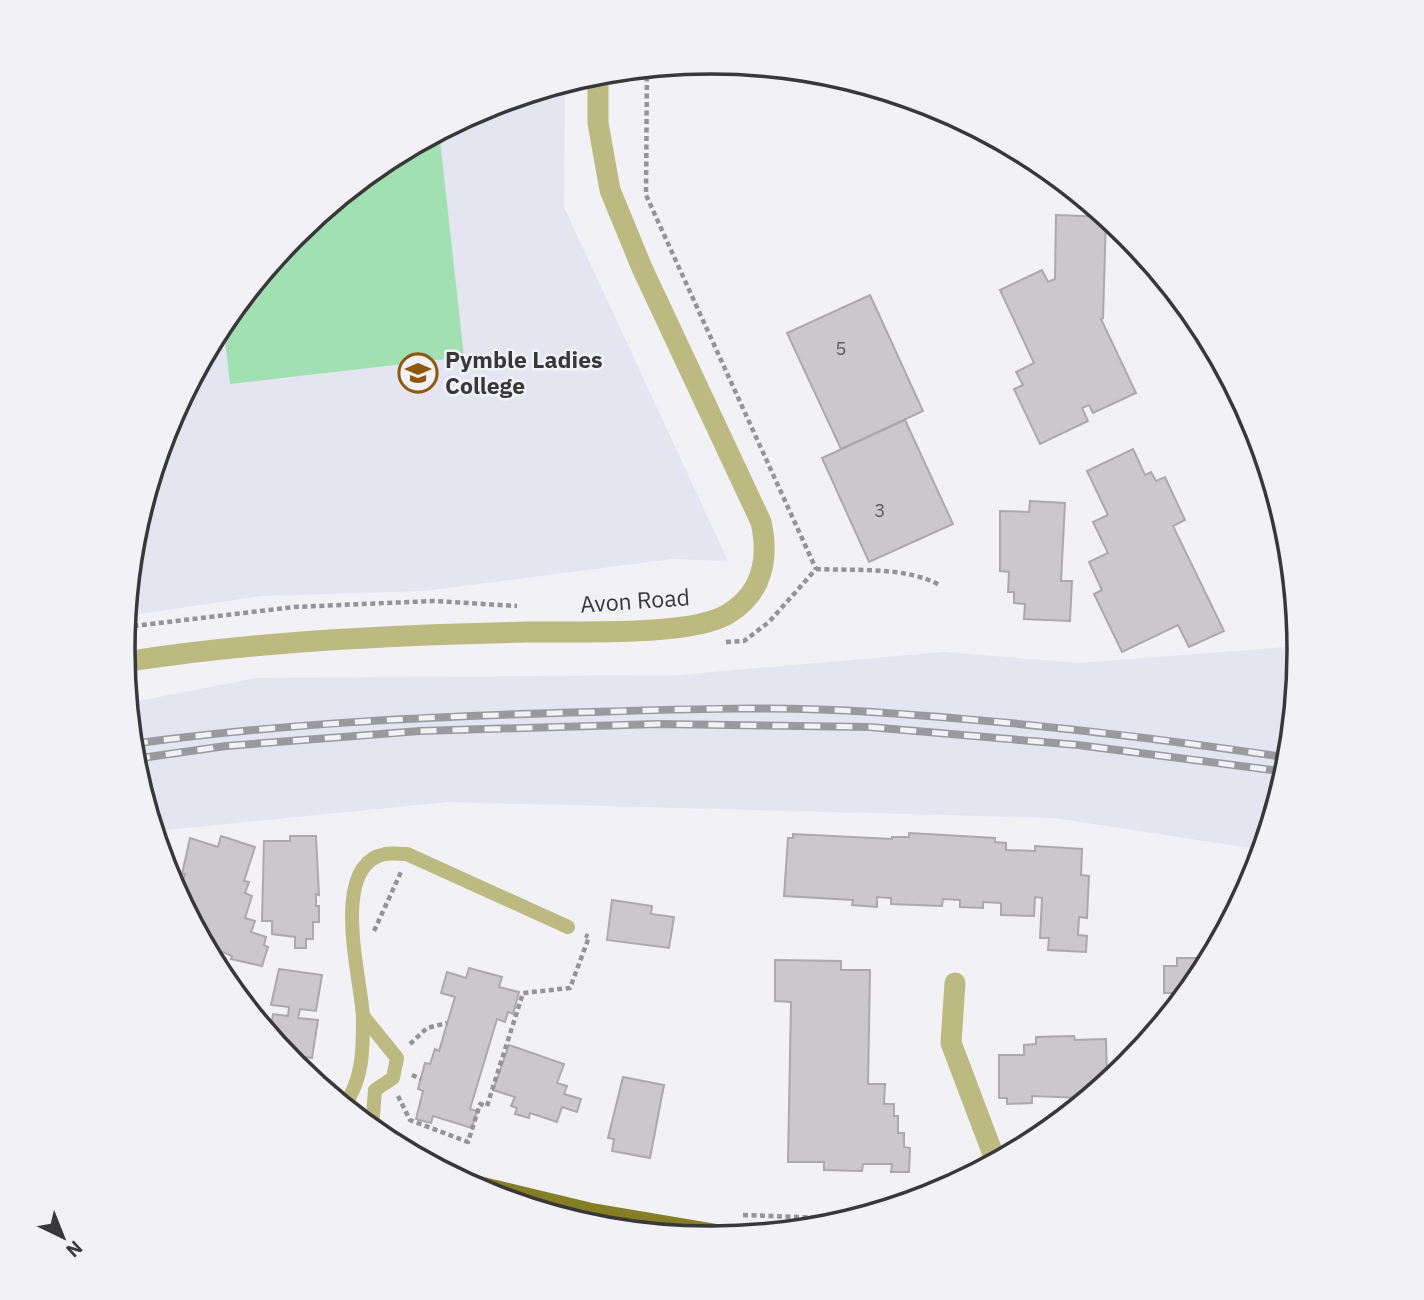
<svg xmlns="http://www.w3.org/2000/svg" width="1424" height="1300" viewBox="0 0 1424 1300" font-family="'IBM Plex Sans',sans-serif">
  <rect width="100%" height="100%" fill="#f1f1f6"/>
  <g fill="#e5e5f2">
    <polygon points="565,82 564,207 728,561 672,559 425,591 261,596 127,616 135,535 168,424 223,323 296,233 385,160 487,106"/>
    <polygon points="1300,646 1289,765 1263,850 1054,818 448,802 155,831 134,764 128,703 256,678 678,675 944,652 1078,663"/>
  </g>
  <polygon fill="#a1e0b0" points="439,131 464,357 230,384 223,322 296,233 385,160"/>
  <g fill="#cbc8cd" stroke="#aca9ae" stroke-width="2">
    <polygon points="1056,215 1106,217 1103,318 1101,319 1136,393 1093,413 1089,405 1082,408 1088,421 1040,444 1014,389 1023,385 1016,372 1034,363 1000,290 1042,270 1048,282 1055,279"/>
    <polygon points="870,295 923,411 841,449 787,333"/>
    <polygon points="905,420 953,524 869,562 822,458"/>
    <polygon points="1133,449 1145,475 1151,472 1156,481 1165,477 1185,520 1173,526 1224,631 1189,647 1178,625 1122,652 1094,594 1102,590 1089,562 1108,553 1093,522 1108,515 1087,471"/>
    <polygon points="1030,501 1065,503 1061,581 1072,581 1070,621 1024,619 1025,604 1014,603 1014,592 1008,592 1009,572 1000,571 1000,511 1029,512"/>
    <polygon points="909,833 995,838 995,842 1006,843 1006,850 1035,851 1035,846 1082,849 1081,875 1089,876 1087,918 1079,917 1078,935 1087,936 1086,952 1048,950 1049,938 1040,938 1042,898 1035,897 1034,916 1001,915 1001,903 983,902 983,908 960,907 960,900 943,899 942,906 891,904 891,898 877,897 877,907 852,905 853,900 784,896 788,838 793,838 793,834 892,839 892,837 909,837"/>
    <polygon points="221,836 255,847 244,881 249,882 245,893 252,896 245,918 255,921 251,932 266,937 264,945 268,947 262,966 231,959 232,956 205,944 181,899 184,888 181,887 185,874 182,874 190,838 218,847"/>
    <polygon points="290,836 316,836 319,895 316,894 316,906 319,906 319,922 313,922 313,939 306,939 306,948 295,948 295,937 272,934 272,921 262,921 264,841 290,841"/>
    <polygon points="612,900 652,906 651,914 674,917 669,948 607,940"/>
    <polygon points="1177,958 1208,958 1208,964 1188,993 1164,993 1164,966 1177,966"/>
    <polygon points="775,960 841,961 841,970 870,970 868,1084 885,1084 884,1104 894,1104 894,1116 898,1116 898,1133 904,1133 904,1147 910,1148 909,1172 891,1172 892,1164 863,1164 862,1171 824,1170 824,1162 788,1162 791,1002 775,1001"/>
    <polygon points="469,968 502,977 499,987 519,992 513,1014 508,1012 505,1022 497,1019 470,1109 477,1111 472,1128 433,1116 431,1123 416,1119 423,1091 418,1089 425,1063 430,1064 435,1049 439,1051 455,997 441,993 447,972 466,978"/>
    <polygon points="279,969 322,975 316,1011 300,1009 298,1018 318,1020 312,1058 286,1054 270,1035 273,1014 288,1016 289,1007 271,1005"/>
    <polygon points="1074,1036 1075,1040 1106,1039 1107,1078 1100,1077 1101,1089 1095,1094 1082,1094 1082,1098 1032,1096 1032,1103 1007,1104 1007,1098 999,1098 999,1055 1024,1055 1024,1045 1036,1044 1036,1037"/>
    <polygon points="509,1045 564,1064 557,1083 567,1086 564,1094 581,1099 577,1112 562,1107 557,1122 530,1113 529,1118 515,1114 517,1108 511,1106 515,1097 493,1090"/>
    <polygon points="623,1077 664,1085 650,1158 612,1151 614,1139 608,1138"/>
  </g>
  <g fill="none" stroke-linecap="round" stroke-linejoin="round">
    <g stroke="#949497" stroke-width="4.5" stroke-dasharray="5 3.5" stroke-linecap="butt">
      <polyline points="647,68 646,195 816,569"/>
      <path d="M816 569C855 571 908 566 941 586"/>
      <polyline points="125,627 294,607 433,601 517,606"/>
      <polyline points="726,642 744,641 769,622 816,569"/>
      <polyline points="374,931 401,872"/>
      <polyline points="410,1044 427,1028 447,1023"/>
      <polyline points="412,1075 421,1079"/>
      <polyline points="398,1096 410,1120 468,1142 480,1104 487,1106 523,993 570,988 589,937 585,935"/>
      <polyline points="743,1215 854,1219"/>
    </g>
    <g stroke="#bcba80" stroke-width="14">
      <polyline points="363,1016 397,1058 393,1078 375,1090 372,1129"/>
      <path d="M344 1106C363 1079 363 1051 363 1018 362 981 328 865 385 854 392 853 400 854 407 854L568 927"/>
    </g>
    <g stroke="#bcba80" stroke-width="21">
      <path d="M124 662C257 641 394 635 528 632 576 631 689 637 728 614 763 593 769 558 761 522L642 268 610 190 598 123V72"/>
      <polyline points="955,983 951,1043 996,1162"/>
    </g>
    <polyline stroke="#847f24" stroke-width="21" points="468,1184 589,1213 731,1237"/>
    <g stroke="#9a9a9e" stroke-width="8">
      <g id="rail">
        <path d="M132 744C285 723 438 716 592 712 685 709 780 706 872 712 1012 721 1152 737 1290 758"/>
        <polyline points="134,759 226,746 420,731 658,724 869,727 1078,745 1287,772"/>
      </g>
    </g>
    <use href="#rail" stroke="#f1f1f6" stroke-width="5" stroke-dasharray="16" stroke-linecap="butt"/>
  </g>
  <defs>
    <g id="school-ring" transform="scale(2.0125)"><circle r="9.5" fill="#f1f1f6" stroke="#8e570b" stroke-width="1.5"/><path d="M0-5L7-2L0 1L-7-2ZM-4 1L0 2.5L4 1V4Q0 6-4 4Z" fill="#8e570b"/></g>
  </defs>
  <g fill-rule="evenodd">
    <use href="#school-ring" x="418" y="373"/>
  </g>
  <g text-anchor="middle" stroke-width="5" stroke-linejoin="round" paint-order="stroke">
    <g font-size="19" fill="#5d5c5f">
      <text x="841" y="355">5</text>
      <text x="880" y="517">3</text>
    </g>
    <g font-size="23" font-weight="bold" fill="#38383a" stroke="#f1f1f6" text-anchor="start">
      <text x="445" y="368">Pymble Ladies<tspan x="445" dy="26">College</tspan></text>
    </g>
    <g font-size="23" fill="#38383a" stroke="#f1f1f6">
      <text transform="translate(635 601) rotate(-4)" y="8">Avon Road</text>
    </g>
  </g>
  <path d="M0 0H1424V1300H0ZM135 650a576 576 0 1 1 1152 0a576 576 0 1 1-1152 0Z" fill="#f1f1f6" fill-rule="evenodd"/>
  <path fill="none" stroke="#38383a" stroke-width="3.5" d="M135 650a576 576 0 1 1 1152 0a576 576 0 1 1-1152 0Z"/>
  <g transform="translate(63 1237) rotate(137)" stroke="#f1f1f6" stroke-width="5" paint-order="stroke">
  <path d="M0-5L12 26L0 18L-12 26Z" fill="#38383a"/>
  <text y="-10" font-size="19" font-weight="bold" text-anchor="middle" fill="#38383a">N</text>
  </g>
</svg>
